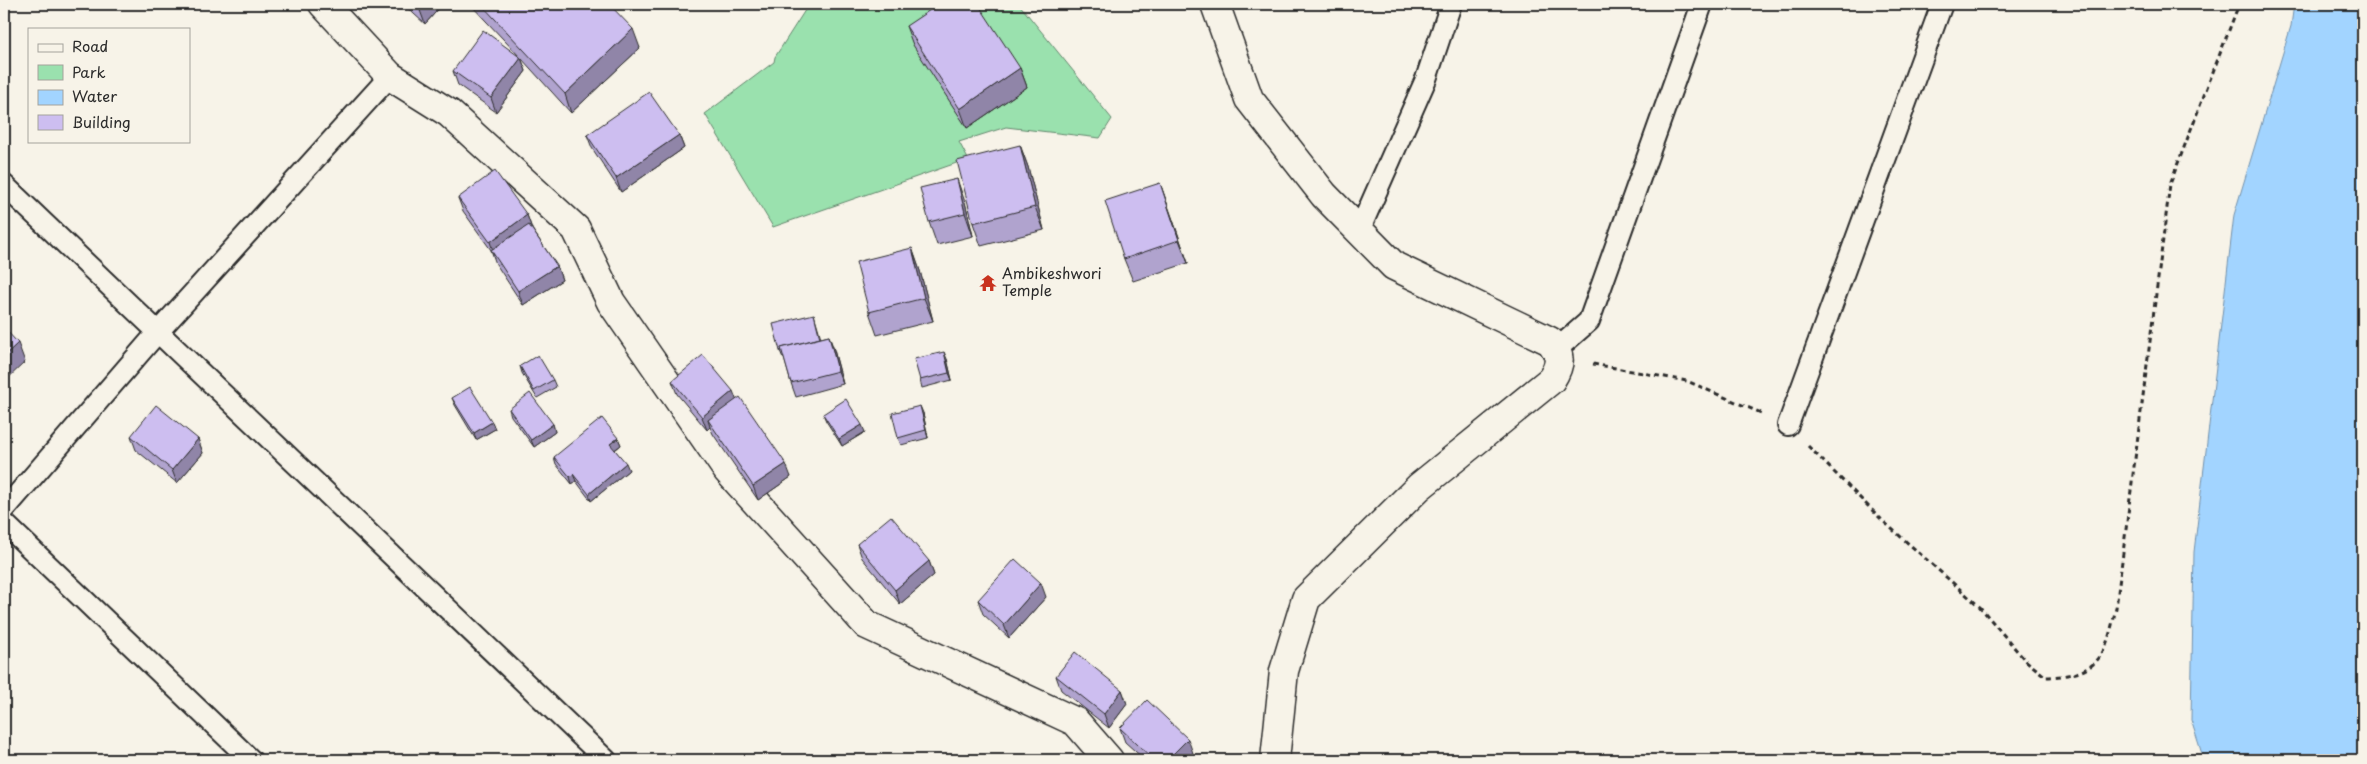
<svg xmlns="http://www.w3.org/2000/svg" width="2367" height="764" viewBox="0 0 2367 764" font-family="'Playpen Sans',sans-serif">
  <rect width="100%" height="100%" fill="#f7f3e8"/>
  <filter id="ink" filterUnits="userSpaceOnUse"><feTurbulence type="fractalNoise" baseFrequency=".02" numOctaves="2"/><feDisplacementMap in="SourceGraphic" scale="10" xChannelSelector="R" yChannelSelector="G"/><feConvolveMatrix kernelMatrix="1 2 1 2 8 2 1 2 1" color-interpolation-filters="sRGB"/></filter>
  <g filter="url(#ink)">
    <polygon fill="#9ae1ae" stroke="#62866c" points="809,4 1019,4 1112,119 1100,138 1006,127 959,142 968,159 773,227 705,114 774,62 775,57"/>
    <polygon fill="#a2d4ff" stroke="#7290aa" points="2294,4 2363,4 2363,760 2204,760 2191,720 2194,552 2234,215 2291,26"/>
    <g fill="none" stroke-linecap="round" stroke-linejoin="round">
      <g stroke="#2b2b2b" stroke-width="24">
        <g id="lane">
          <polyline points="4,185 606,760"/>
          <polyline points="1359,231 1426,79 1451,4"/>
          <polyline points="1557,349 1589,321 1702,4"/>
          <polyline points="1788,425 1942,4"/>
          <polyline points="4,510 157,333 390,76"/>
          <polyline points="4,523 251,760"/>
        </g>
      </g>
      <g stroke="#2b2b2b" stroke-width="31">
        <g id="street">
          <polyline points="323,4 390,76 449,113 576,229 611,302 727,470 867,625 1076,722 1109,760"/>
          <path d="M1215 4 1249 99 1324 195 1394 266 1550 341C1562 356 1561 364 1551 380L1419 487 1306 599 1284 671 1275 760"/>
        </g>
      </g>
      <g stroke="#2b2b2b" stroke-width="3" stroke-dasharray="5 4" stroke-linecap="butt">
        <polyline points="1593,364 1687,381 1761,413"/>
        <path d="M1808 446 1883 521 1980 607 2024 659 2046 677C2101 675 2105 656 2116 608L2170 184 2239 4"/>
      </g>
      <use href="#lane" stroke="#f7f3e8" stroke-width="20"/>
      <use href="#street" stroke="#f7f3e8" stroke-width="28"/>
    </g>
    <g fill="#b0a3ce" stroke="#2b2b2b">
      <polygon points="403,4 443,4 425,24"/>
      <polygon points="470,4 609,4 640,48 571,113 521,58 526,71 496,112 458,85 453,71 520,57"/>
      <polygon points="906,26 1020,68 1027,87 967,128 913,45"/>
      <polygon points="587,135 679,135 684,148 621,192 592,148"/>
      <polygon points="1020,145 1028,167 1044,230 981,246 973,223"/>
      <polygon points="1160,183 1188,263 1133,281 1124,259"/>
      <polygon points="458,198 527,215 532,229 557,266 562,280 523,305 496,264 491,250 463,211"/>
      <polygon points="965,202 973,236 937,245 929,222"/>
      <polygon points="912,248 920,271 933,321 877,335 869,312"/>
      <polygon points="814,314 821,338 829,336 834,350 843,384 796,397 791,383 784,358 783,358 780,351"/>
      <polygon points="947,359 952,380 922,388 920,380"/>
      <polygon points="520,366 553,380 556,387 537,398 522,373"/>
      <polygon points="672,381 736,400 791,477 758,500 713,434 710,427 707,430 677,394"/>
      <polygon points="452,398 492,422 495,429 476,440 455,405"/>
      <polygon points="509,409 553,424 555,432 534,447 511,416"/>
      <polygon points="923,413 928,438 901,445 898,438"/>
      <polygon points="823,414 865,432 842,446 826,421"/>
      <polygon points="131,436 198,439 203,453 177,483 136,450"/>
      <polygon points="618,438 621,445 615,450 629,470 591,501 576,481 572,484 556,464 554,457"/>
      <polygon points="857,544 929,561 934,575 900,604 862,558"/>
      <polygon points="1046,597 1009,638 983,614 978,600"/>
      <polygon points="1056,676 1122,690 1127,704 1109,728 1061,690"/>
      <polygon points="1120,728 1193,753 1186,760 1145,760 1125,742"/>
    </g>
    <g fill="#9085a8" stroke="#2b2b2b">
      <polygon points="420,4 443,4 425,24 418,5"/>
      <polygon points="633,29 640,48 571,113 565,94"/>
      <polygon points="521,58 526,71 496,112 491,98"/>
      <polygon points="1020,68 1027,87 967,128 960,109"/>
      <polygon points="679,135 684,148 621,192 616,178"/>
      <polygon points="1020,145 1028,167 1044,230 1035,207"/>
      <polygon points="957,179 965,202 973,236 965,213"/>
      <polygon points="1160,183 1168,206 1188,263 1179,240"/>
      <polygon points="527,215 532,229 495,256 490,242"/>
      <polygon points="912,248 920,271 933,321 924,298"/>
      <polygon points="557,266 562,280 523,305 518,291"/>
      <polygon points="829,336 834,350 843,384 838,371"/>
      <polygon points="18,343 25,362 4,382 4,356"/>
      <polygon points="944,352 947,359 952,380 949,373"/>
      <polygon points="733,391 738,404 708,420 710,427 707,430 702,417"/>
      <polygon points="920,406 923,413 928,438"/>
      <polygon points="492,422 495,429 476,440 474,433"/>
      <polygon points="553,424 555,432 534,447 531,440"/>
      <polygon points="862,425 865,432 842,446 839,439"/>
      <polygon points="618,438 621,445 613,451 610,444"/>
      <polygon points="198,439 203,453 177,483 172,470"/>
      <polygon points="626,463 629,470 591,501 589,494"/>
      <polygon points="786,464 791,477 758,500 753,486"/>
      <polygon points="573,474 576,481 572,484 570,477"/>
      <polygon points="929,561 934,575 900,604 895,590"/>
      <polygon points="1041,583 1046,597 1009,638 1004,625"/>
      <polygon points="1122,690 1127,704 1109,728 1104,714"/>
      <polygon points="1188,739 1193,753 1186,760 1167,760"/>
    </g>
    <g fill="#cdbef0" stroke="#2b2b2b">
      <polygon points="481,4 609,4 633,29 565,94"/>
      <polygon points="939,4 978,4 1020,68 960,109 906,26"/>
      <polygon points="483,30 521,58 491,98 453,71"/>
      <polygon points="649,92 679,135 616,178 587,135"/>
      <polygon points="1020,145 1035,207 973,223 957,161"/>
      <polygon points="495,171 527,215 490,242 458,198"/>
      <polygon points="957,179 965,213 929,222 920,188"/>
      <polygon points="1160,183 1179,240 1124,259 1105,201"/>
      <polygon points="529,225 557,266 518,291 491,250"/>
      <polygon points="912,248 924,298 869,312 856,262"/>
      <polygon points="814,314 820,338 781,348 782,350 780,351 773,324"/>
      <polygon points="4,328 18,343 4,356"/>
      <polygon points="829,336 838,371 791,383 781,348"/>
      <polygon points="944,352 949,373 920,380 914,359"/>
      <polygon points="538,355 553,380 534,391 520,366"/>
      <polygon points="703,355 733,391 702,417 672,381"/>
      <polygon points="470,387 492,422 474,433 452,398"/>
      <polygon points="530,393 553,424 531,440 509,409"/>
      <polygon points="740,397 786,464 753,486 708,420"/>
      <polygon points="846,399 862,425 839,439 823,414"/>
      <polygon points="156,405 198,439 172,470 131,436"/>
      <polygon points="920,406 926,430 898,438 892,413"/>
      <polygon points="602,418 618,438 610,444 626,463 589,494 573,474 570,477 554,457"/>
      <polygon points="891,516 929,561 895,590 857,544"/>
      <polygon points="1015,559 1041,583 1004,625 978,600"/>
      <polygon points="1075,652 1122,690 1104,714 1056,676"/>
      <polygon points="1147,700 1188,739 1167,760 1154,760 1120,728"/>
    </g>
  </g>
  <defs>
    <g id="temple-bare" transform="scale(1.35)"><path d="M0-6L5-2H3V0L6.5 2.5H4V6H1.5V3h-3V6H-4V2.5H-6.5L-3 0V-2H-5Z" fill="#c8321e" stroke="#f7f3e8" stroke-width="2.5" paint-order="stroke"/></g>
  </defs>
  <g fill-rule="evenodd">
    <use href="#temple-bare" x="988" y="283"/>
  </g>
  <g text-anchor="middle" stroke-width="4" stroke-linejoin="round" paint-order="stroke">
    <g font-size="15" fill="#2b2b2b" stroke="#f7f3e8" text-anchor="start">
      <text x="1002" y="279">Ambikeshwori<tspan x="1002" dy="17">Temple</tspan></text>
    </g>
  </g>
  <rect width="2367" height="764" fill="none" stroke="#f7f3e8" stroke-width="20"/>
  <rect x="10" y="10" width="2347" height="744" fill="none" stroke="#2b2b2b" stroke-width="2" filter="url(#ink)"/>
  <rect x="28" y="28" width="162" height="115" fill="#f7f3e8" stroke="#a5a39c"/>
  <rect x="38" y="44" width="25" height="8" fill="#f7f3e8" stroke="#a5a39c"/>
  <text x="72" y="52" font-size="15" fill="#2b2b2b">Road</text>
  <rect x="38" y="65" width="25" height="15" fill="#9ae1ae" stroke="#a5a39c"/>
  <text x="72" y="78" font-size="15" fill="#2b2b2b">Park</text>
  <rect x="38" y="90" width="25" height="15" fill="#a2d4ff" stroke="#a5a39c"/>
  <text x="72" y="102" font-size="15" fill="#2b2b2b">Water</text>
  <rect x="38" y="115" width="25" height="15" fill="#cdbef0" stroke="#a5a39c"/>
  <text x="72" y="128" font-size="15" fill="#2b2b2b">Building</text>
</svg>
